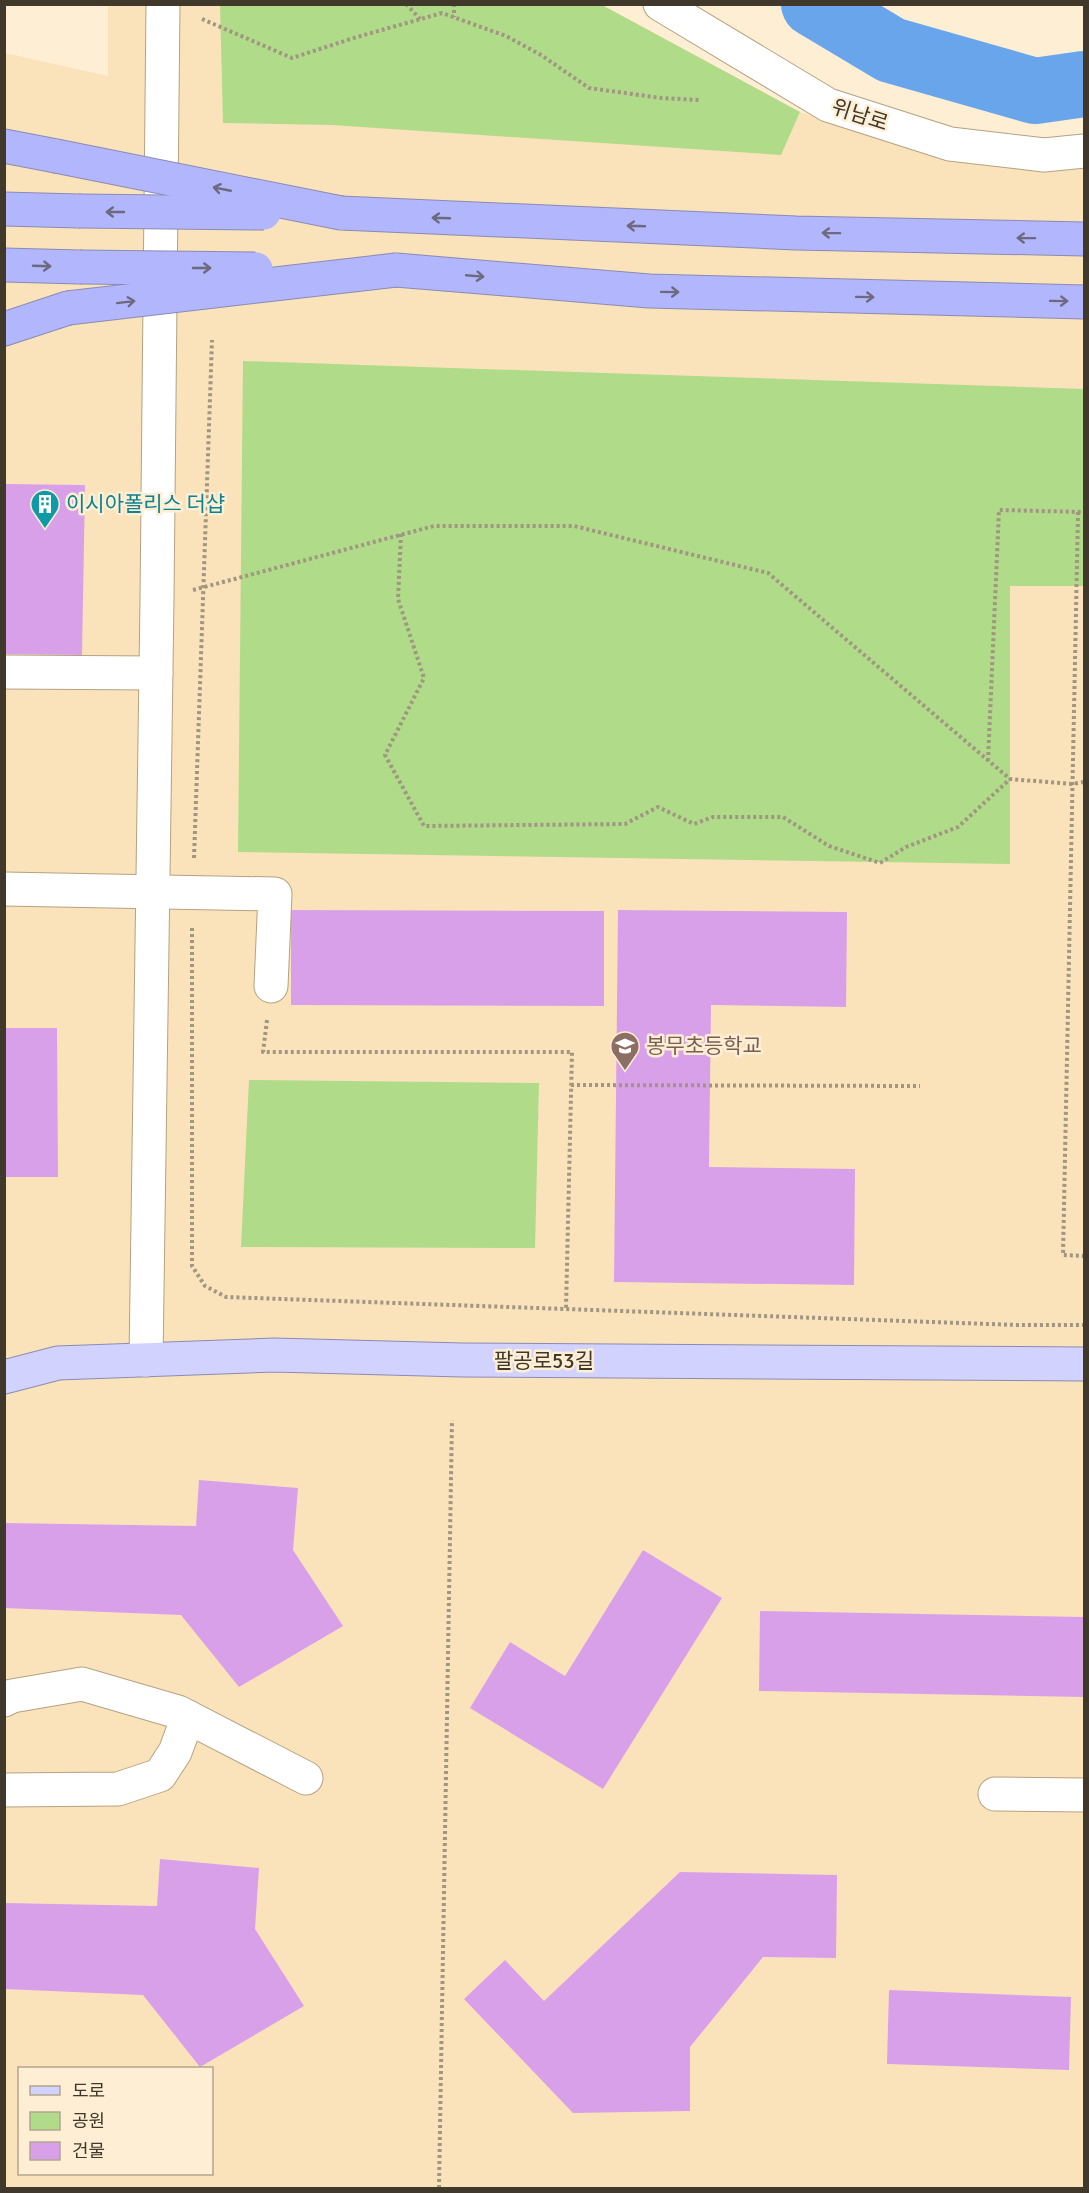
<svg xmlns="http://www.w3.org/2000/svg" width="1089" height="2193" viewBox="0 0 1089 2193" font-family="Signika,'Noto Sans KR',sans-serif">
  <rect width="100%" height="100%" fill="#feeed4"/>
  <path fill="#fae3bb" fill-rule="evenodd" d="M108 5H602L800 112 937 148 1084 163V2188H5V53L108 76ZM20 2068H212V2174H20Z"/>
  <g fill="#b0db89">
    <polygon points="220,5 602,5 800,112 781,155 332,125 223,123"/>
    <polygon points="243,361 1084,389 1084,586 1010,586 1010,864 238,852"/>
    <polygon points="249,1080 539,1083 535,1248 241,1247"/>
  </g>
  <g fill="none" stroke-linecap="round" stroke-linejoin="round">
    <polyline stroke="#68a5ea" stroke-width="66" points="814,4 891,50 1035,91 1084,84"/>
  </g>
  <g fill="#d9a0ea">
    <polygon points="6,484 85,485 82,655 4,654"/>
    <polygon points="291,910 604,911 604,1006 291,1005"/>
    <polygon points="618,910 847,912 846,1007 711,1005 709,1167 855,1169 854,1285 614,1282"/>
    <polygon points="4,1028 57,1028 58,1177 4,1177"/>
    <polygon points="199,1480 298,1488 293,1550 343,1626 239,1687 181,1615 4,1608 4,1523 196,1526"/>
    <polygon points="643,1550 722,1598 603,1789 470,1708 510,1642 565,1676"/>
    <polygon points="760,1611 1084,1617 1084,1697 759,1691"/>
    <polygon points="160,1859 259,1868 255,1929 304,2006 200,2067 143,1995 4,1989 4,1903 157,1906"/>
    <polygon points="680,1872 837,1875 836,1958 763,1957 690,2047 690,2111 573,2113 464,1999 505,1960 544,2001"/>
    <polygon points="889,1990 1071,1997 1069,2070 887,2064"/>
  </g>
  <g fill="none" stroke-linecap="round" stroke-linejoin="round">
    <g stroke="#b4a282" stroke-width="35">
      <g id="minor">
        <polyline points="660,4 828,105 950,144 1044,155 1084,151"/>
        <polyline points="4,672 156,673"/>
        <polyline points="4,889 275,894 271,986"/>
        <polyline points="146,1360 157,599 163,4"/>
        <polyline points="4,1700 12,1696 82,1684 178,1712 306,1778"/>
        <polyline points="4,1790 118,1789 160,1775 175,1752 188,1717"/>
        <polyline points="995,1794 1084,1795"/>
      </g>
    </g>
    <g stroke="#8a8ab4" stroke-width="35">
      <polyline id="major" points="4,1377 58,1363 274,1355 462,1360 1084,1364"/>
    </g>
    <g stroke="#8a8ab4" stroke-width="35">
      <g id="highway">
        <polyline points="4,146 56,156"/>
        <polyline points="4,209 79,211"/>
        <polyline points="341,213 796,233 1084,239"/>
        <polyline points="4,265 80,267"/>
        <polyline points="396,270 649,291 1084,302"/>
        <polyline points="4,329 68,308"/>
      </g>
    </g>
    <g stroke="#a19682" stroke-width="4" stroke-dasharray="3 3" stroke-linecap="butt">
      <polyline points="406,4 420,19"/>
      <polyline points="454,4 454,17"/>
      <polyline points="202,19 292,58 357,37 442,13 506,36 541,55 589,88 661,98 699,100"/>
      <polyline points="1078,512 1063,1255 1084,1256"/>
      <polyline points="401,534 398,599 424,678 385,755 424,826 625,824 658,807 694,824 713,817 783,817 829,846 880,863 906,847 958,827 1010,779"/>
      <polyline points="193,590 434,526 574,526 768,573 1010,779 1072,784 1084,782"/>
      <polyline points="988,761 999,510 1084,512"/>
      <polyline points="194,858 212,340"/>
      <polyline points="192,928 192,1266 205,1286 226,1297 1017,1325 1084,1325"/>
      <polyline points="267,1020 263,1052 572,1052 566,1308"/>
      <polyline points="571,1085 920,1086"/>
      <polyline points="439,2188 452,1420"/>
    </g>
    <use href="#minor" stroke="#fff" stroke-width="33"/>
    <use href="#major" stroke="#d1d3fe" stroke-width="33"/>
    <use href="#highway" stroke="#b2b6fd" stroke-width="33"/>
    <g stroke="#8a8ab4" stroke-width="35" stroke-linecap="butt">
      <g id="highway-bridge">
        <polyline points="56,156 341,213"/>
        <polyline points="79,211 264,213"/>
        <polyline points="80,267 256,269"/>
        <polyline points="68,308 396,270"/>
      </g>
    </g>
    <use href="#highway-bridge" stroke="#b2b6fd" stroke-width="33"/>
  </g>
  <defs><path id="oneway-shaft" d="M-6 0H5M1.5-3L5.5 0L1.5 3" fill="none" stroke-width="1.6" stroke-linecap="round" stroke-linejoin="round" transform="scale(1.5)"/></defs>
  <g stroke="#6d6a7f">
    <use href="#oneway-shaft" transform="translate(222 189) rotate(-169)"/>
    <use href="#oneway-shaft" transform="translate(115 212) rotate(-180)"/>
    <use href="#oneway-shaft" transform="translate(441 218) rotate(-178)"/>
    <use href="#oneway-shaft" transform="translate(636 226) rotate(-178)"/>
    <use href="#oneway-shaft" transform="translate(831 233) rotate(-179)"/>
    <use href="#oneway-shaft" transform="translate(1026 238) rotate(-179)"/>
    <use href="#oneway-shaft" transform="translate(42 266) rotate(2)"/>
    <use href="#oneway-shaft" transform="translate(202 268)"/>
    <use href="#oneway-shaft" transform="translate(475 276) rotate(5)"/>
    <use href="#oneway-shaft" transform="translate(670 292) rotate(1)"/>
    <use href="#oneway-shaft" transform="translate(865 297) rotate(1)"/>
    <use href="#oneway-shaft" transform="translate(1059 301) rotate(1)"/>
    <use href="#oneway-shaft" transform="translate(126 302) rotate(-7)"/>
  </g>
  <defs>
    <g id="building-pin" transform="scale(1.5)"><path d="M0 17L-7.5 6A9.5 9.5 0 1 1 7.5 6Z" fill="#0f9aa8" stroke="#feeed4"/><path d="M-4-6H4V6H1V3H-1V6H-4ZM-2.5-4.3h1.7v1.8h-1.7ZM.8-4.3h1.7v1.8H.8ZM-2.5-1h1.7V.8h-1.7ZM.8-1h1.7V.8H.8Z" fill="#fff"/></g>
    <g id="school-pin" transform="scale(1.5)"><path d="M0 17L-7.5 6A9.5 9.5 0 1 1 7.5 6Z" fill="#8d6e63" stroke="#feeed4"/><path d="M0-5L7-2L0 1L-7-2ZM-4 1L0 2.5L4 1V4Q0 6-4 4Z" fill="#fff"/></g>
  </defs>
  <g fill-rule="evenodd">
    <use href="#building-pin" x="45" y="504"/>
    <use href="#school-pin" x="625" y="1046"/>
  </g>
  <g text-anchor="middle" stroke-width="5" stroke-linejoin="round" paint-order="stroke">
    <g font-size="21" fill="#3f382b" stroke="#feeed4">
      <text transform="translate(860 115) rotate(18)" y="7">위남로</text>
      <text x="544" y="1368">팔공로53길</text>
    </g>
    <g font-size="21" fill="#0d838f" stroke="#feeed4" text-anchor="start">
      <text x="66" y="511">이시아폴리스 더샵</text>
    </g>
    <g font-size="21" fill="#785e54" stroke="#feeed4" text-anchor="start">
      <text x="646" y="1053">봉무초등학교</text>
    </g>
  </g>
  <rect width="1089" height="2193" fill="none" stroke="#3f382b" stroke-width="12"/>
  <rect x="18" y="2067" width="195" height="108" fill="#feeed4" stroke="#b2a590" stroke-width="1.5"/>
  <rect x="30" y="2086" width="30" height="9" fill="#d1d3fe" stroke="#b2a590" stroke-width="1.5"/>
  <text x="72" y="2097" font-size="18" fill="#3f382b">도로</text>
  <rect x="30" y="2112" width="30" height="18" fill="#b0db89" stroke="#b2a590" stroke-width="1.5"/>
  <text x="72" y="2127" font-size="18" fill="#3f382b">공원</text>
  <rect x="30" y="2142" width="30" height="18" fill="#d9a0ea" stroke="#b2a590" stroke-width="1.5"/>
  <text x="72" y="2157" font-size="18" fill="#3f382b">건물</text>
</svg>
